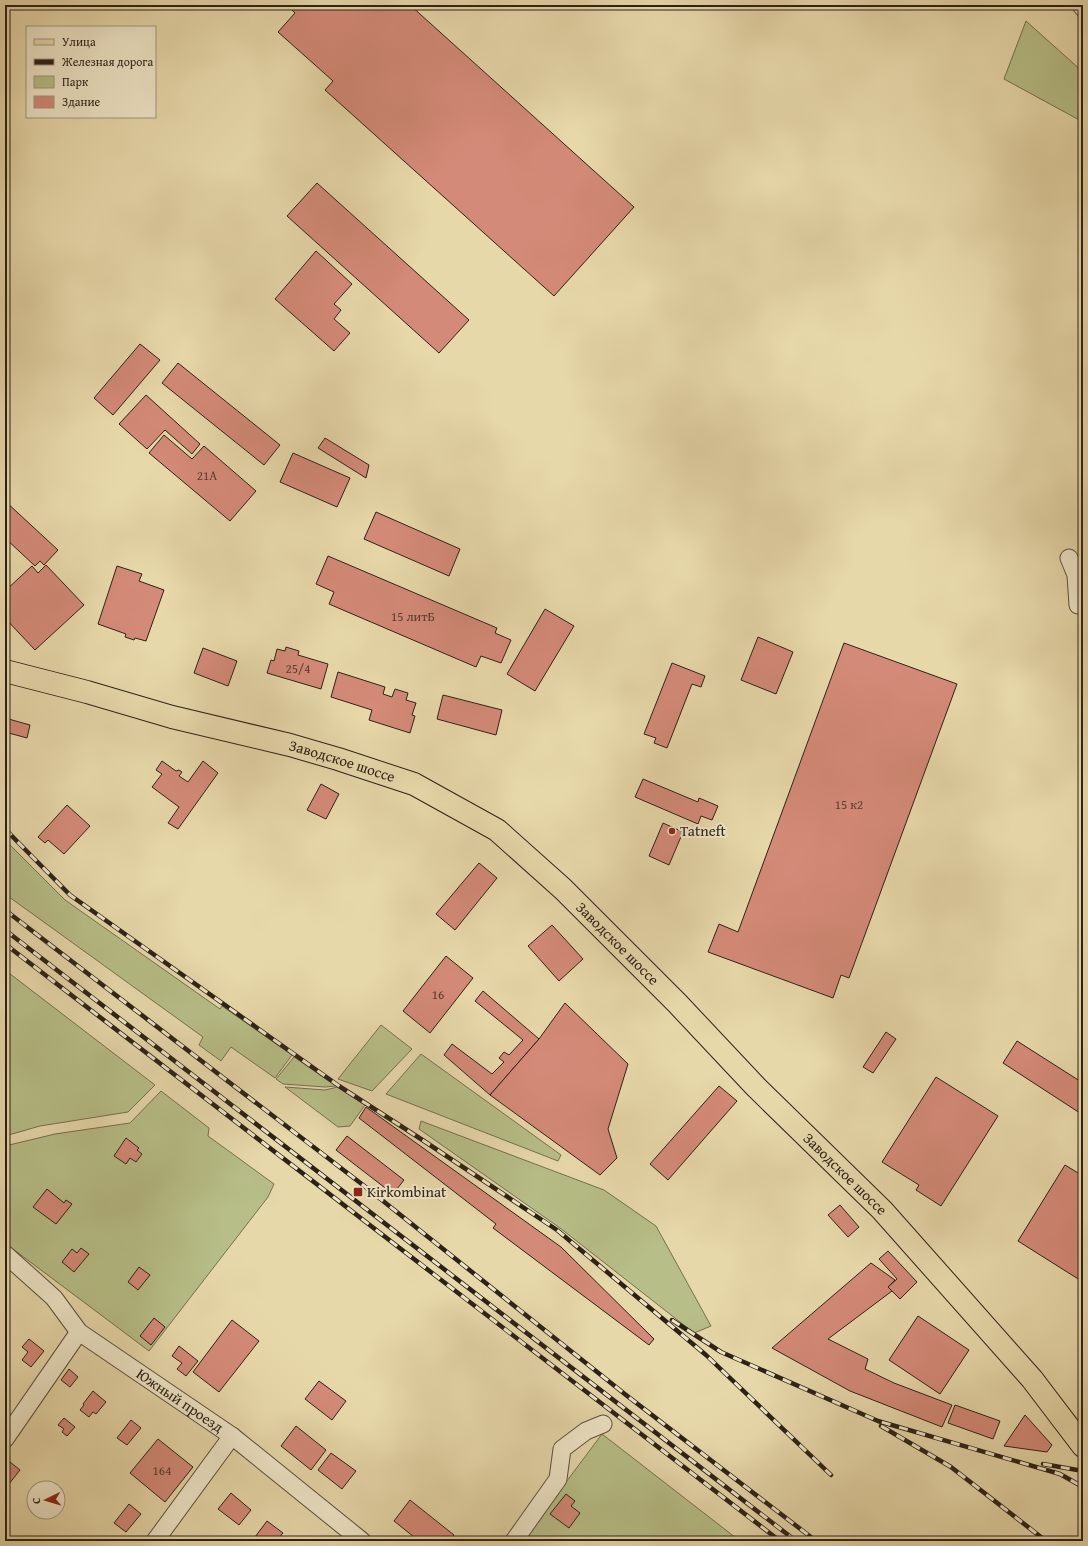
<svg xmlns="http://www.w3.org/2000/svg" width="1088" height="1546" viewBox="0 0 1088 1546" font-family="'Gentium Book Plus',serif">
  <rect width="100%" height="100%" fill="#e7d8aa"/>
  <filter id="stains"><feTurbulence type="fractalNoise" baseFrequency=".005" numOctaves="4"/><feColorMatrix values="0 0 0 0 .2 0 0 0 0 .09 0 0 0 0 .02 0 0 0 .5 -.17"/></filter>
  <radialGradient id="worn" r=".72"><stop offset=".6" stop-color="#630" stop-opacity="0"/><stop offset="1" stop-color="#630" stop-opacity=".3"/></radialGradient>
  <g fill="#b7be87" stroke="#72704f">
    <polygon points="1026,21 1083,72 1083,122 1004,79"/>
    <polygon points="5,840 65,900 220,1009 222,1006 292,1055 275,1078 231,1047 221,1061 199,1045 203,1037 5,894"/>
    <polygon points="5,970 155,1085 128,1112 40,1126 5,1136"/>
    <polygon points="381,1025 412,1049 372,1091 338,1079"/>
    <polygon points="421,1054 561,1155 558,1161 386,1094"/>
    <polygon points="294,1057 336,1086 325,1087 283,1084 276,1079"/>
    <polygon points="285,1087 325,1090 338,1087 365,1105 350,1126 338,1127"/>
    <polygon points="161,1091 209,1128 208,1136 274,1184 268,1197 149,1351 5,1243 5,1146 55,1134 130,1123"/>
    <polygon points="421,1121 604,1190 656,1226 711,1326 694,1333 560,1228 419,1129"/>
    <polygon points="602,1434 740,1541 522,1541"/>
  </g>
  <g fill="#d48a78" stroke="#2c2117">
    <polygon points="287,5 410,5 634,207 554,296 325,90 333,81 278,32 295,13"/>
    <polygon points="317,183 469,320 439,353 287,216"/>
    <polygon points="316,251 352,284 334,304 341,310 334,319 350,333 334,351 275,299"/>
    <polygon points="140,344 160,360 113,415 94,398"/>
    <polygon points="178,363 280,445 264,465 162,383"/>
    <polygon points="146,395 200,444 192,454 165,430 147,449 119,424"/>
    <polygon points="164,435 192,459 204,446 256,491 230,521 149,453"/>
    <polygon points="325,438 369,465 366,478 318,448"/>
    <polygon points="293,453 350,478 337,507 280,482"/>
    <polygon points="5,501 58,550 44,565 40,561 35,566 5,538"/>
    <polygon points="376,512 460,549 449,576 364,539"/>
    <polygon points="328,556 497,628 495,633 511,640 501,663 481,656 476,667 329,604 334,592 316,584"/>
    <polygon points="46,565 84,605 35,650 5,618 5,591 32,566 38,573"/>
    <polygon points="117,566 142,574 139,581 164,590 146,641 135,638 134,640 125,637 126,634 98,624"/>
    <polygon points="545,609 574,626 535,691 507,674"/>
    <polygon points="758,637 793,652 776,694 741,680"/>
    <polygon points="844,643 957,684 849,978 841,975 833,998 708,952 719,924 738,932"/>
    <polygon points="286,647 299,651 298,655 328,664 321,689 267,673 271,660 274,661 277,649 285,651"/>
    <polygon points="203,648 237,661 228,686 194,673"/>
    <polygon points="672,663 705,676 701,687 692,684 667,748 654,743 656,738 644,734"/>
    <polygon points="338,672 385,687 383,694 392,697 395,689 408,693 406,700 416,703 412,715 415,716 410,733 369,720 372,710 331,697"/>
    <polygon points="443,695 502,710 496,735 437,719"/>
    <polygon points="5,718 30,725 27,738 5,732"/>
    <polygon points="162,761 176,771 179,770 182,772 179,776 188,782 203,761 218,773 178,829 168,823 179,807 152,787 162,774 156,770"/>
    <polygon points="643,779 698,802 699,798 718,806 712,820 701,816 698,824 635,797"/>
    <polygon points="321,784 339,794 326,819 307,810"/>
    <polygon points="67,805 90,826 64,854 48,840 45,843 38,837"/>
    <polygon points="663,823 683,832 669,865 649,856"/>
    <polygon points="479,863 497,878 455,930 436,914"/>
    <polygon points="552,925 583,959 559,981 528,946"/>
    <polygon points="446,956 473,978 430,1033 403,1011"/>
    <polygon points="483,991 539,1039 490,1095 444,1055 452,1044 492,1074 504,1062 499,1058 504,1052 509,1055 523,1040 475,1001"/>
    <polygon points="565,1003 628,1064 608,1129 617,1158 600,1175 490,1095 539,1039"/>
    <polygon points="886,1032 896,1039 873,1073 863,1067"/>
    <polygon points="1017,1041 1083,1083 1083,1115 1003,1063"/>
    <polygon points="936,1077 998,1116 941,1206 916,1190 919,1185 882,1162"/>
    <polygon points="719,1086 737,1101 668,1180 650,1164"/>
    <polygon points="366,1107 561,1247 654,1339 649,1345 493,1228 496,1224 359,1118"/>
    <polygon points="347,1136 404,1180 393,1194 336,1150"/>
    <polygon points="126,1138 139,1148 137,1150 142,1154 136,1162 130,1158 126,1164 114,1156"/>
    <polygon points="1065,1165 1083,1176 1083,1282 1018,1241"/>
    <polygon points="47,1189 64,1203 66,1200 72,1204 56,1224 33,1207"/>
    <polygon points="840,1205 859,1227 848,1237 828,1215"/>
    <polygon points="81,1248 89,1254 74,1272 62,1262 72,1249 77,1253"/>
    <polygon points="888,1251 917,1282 900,1299 888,1287 897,1279 879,1259"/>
    <polygon points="871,1263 895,1280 888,1287 892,1291 828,1339 868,1359 865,1369 894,1383 952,1405 942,1427 850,1391 772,1348"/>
    <polygon points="139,1267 150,1275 138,1290 128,1282"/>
    <polygon points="918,1316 969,1350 940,1394 889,1360"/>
    <polygon points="154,1318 165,1327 151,1345 140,1336"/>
    <polygon points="5,1319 10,1323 5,1329"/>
    <polygon points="232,1320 259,1341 219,1392 193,1372"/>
    <polygon points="29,1339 44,1351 31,1367 22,1360 28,1352 22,1347"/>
    <polygon points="179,1346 198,1361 186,1376 177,1369 182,1363 172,1356"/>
    <polygon points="69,1369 78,1377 70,1387 61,1380"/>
    <polygon points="319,1381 346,1401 332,1420 305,1399"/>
    <polygon points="93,1391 106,1402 96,1414 93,1412 89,1417 80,1410 84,1405 83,1404"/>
    <polygon points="955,1405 1000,1421 993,1439 948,1423"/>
    <polygon points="1025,1415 1052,1445 1047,1452 1004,1446"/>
    <polygon points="64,1418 75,1427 67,1436 62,1432 64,1429 58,1425"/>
    <polygon points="131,1420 141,1428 127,1445 117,1438"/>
    <polygon points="296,1426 326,1450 311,1470 281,1446"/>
    <polygon points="158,1439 193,1467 165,1502 130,1473"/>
    <polygon points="331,1453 356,1471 342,1489 318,1470"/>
    <polygon points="5,1458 20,1470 5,1489"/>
    <polygon points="231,1493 251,1510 239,1525 218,1509"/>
    <polygon points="566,1494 575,1501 571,1506 580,1513 569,1528 550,1514"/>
    <polygon points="410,1500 454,1535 449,1541 419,1541 394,1521"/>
    <polygon points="129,1504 141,1514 126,1532 114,1523"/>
    <polygon points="267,1521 283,1533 276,1541 260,1541 255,1537"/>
  </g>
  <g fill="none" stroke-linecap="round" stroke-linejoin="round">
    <g stroke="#5b4f3c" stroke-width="19">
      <g id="minor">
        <polyline points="1081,5 1083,8"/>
        <polyline points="1069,558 1076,575 1078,605 1083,604"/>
        <path id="s1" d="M5 1254 54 1298 79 1332 232 1436 362 1541"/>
        <polyline points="5,1439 79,1332"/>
        <polyline points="155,1541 232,1436"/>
        <polyline points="514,1541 558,1479 562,1449 586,1431 603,1424"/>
      </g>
    </g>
    <g stroke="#2c2117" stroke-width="24">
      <g id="major">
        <path id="s2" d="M5 671 87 692 172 717 290 745 338 759 414 784 497 830 563 889 677 1003 756 1087 882 1210 1032 1379 1083 1446"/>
      </g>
    </g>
    <use href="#minor" stroke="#efe6c8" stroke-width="17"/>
    <use href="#major" stroke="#e7d8aa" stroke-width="22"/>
    <g stroke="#2c2117" stroke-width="4.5">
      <g id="rail">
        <polyline points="5,829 70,895 339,1086 424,1141 557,1230 706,1355 831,1475"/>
        <polyline points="5,910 363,1185 626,1395 816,1541"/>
        <polyline points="5,930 796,1541"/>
        <polyline points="5,944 780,1541"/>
        <polyline points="672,1320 721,1352 878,1421 1060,1474 1083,1487"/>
        <polyline points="881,1426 951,1467 1046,1541"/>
        <polyline points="1043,1464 1083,1471"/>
      </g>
    </g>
    <use href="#rail" stroke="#efe6c8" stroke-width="3" stroke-dasharray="9" stroke-linecap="butt"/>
  </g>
  <g fill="#8f2418" stroke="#efe6c8" stroke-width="1.5">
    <circle cx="672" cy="831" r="4"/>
    <rect x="353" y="1187" width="10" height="10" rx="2"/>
  </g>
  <g text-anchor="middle" stroke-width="4" stroke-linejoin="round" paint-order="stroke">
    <g font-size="13" fill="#563b2f">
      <text x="207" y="480">21А</text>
      <text x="413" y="621">15 литБ</text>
      <text x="298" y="673">25/4</text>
      <text x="849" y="809">15 к2</text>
      <text x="438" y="999">16</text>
      <text x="162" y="1475">164</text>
    </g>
    <g font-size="15" fill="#2c2117" stroke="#efe6c8">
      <text dy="5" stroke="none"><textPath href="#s2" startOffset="349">Заводское шоссе</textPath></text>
      <text dy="5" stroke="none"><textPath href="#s2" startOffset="685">Заводское шоссе</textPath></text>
      <text dy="5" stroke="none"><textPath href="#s2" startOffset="1009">Заводское шоссе</textPath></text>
      <text dy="5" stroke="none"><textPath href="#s1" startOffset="230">Южный проезд</textPath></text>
    </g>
    <g font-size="15" fill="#2c2117" stroke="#efe6c8" text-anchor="start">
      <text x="680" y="836">Tatneft</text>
      <text x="367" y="1197">Kirkombinat</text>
    </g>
  </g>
  <rect width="1088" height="1546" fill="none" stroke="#e7d8aa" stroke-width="20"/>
  <rect x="6" y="6" width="1076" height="1534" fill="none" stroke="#2c2117" stroke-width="2"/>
  <rect x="10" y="10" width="1068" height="1526" fill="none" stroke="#2c2117"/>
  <rect x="26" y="26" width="130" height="92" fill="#efe6c8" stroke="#a19781"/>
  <rect x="34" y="39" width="20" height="6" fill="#e7d8aa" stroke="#a19781"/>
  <text x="62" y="46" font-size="12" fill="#2c2117">Улица</text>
  <rect x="34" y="59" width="20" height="6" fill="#2c2117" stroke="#a19781"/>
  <text x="62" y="66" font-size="12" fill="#2c2117">Железная дорога</text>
  <rect x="34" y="76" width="20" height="12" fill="#b7be87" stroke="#a19781"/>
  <text x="62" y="86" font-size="12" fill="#2c2117">Парк</text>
  <rect x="34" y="96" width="20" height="12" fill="#d48a78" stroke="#a19781"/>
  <text x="62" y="106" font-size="12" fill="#2c2117">Здание</text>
  <g transform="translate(46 1500) rotate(265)"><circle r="19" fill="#efe6c8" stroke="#a19781"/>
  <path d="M0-3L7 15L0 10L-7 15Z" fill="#8f2418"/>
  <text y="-6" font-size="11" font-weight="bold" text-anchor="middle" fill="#2c2117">С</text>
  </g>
  <rect width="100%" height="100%" filter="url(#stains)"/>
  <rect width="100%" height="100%" fill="url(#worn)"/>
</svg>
